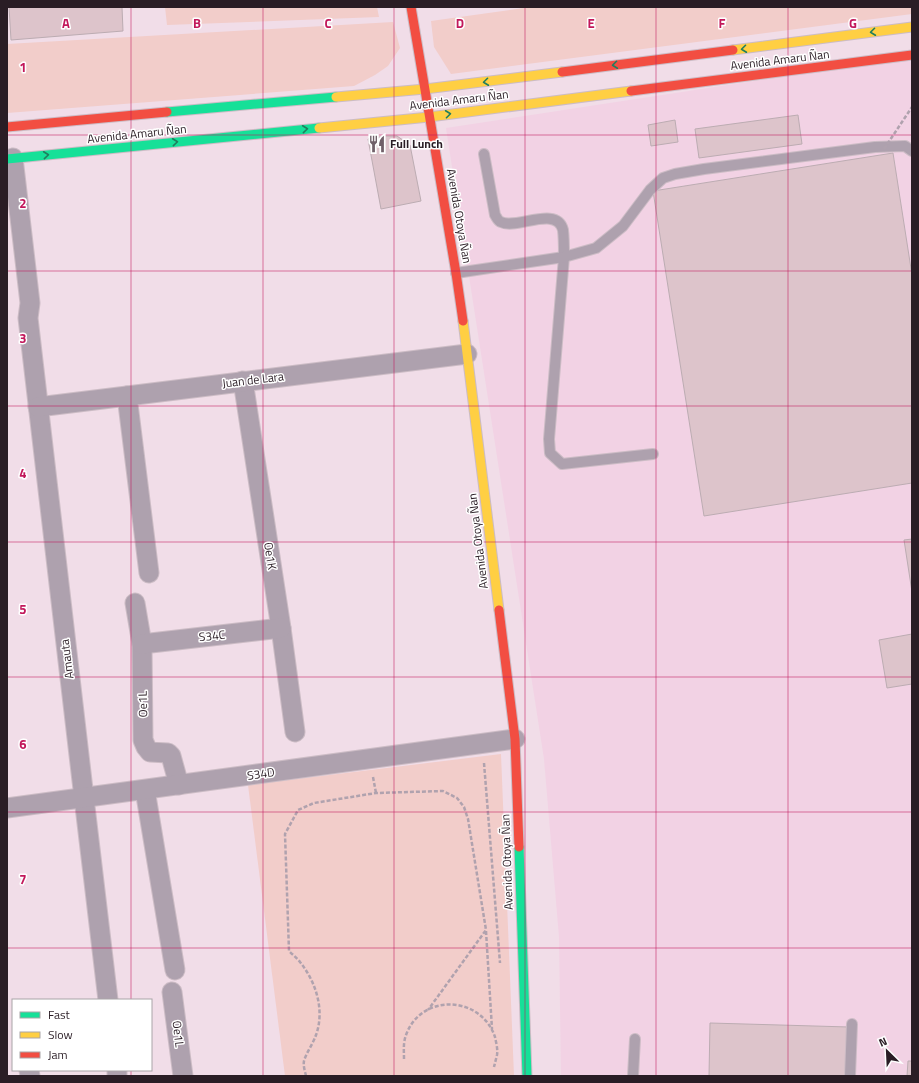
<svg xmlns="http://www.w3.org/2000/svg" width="919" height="1083" viewBox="0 0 919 1083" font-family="'Titillium Web',sans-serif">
  <rect width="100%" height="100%" fill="#f1dde8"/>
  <polygon fill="#f2d2e4" points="912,57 912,1076 561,1076 559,937 544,759 446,128"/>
  <g fill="#f2cdca">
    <polygon points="165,7 377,7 379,17 167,25"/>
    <polygon points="531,7 912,7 912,14 451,74 434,47 431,21"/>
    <polygon points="393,22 400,48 388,66 375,75 354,86 7,113 7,44"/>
    <polygon points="501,754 514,1076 285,1076 248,785"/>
  </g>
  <g fill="#ddc4cb" stroke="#bcacb2">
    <polygon points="9,7 122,7 123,31 11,40"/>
    <polygon points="798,115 802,144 699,158 695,129"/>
    <polygon points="675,120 678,142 651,146 648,125"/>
    <polygon points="384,136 397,136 410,145 421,201 381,209 368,139"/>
    <polygon points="893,153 912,275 912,483 704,516 653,191"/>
    <polygon points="912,539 912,592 904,540"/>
    <polygon points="912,634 912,684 887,688 879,640"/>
    <polygon points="710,1023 849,1027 847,1076 709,1076"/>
    <polygon points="908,1061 912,1061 912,1076 907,1076"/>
  </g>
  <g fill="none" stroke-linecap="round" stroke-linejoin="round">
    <g stroke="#ccbcc5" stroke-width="12">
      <g id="lane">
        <path d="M484 154 495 215C497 218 498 221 501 222 516 230 557 205 563 230 564 238 564 249 564 257L549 439 550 453 562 464 653 454"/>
        <polyline points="456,273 564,257 596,248 623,226 650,190 663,178 675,174 704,169 875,147 905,146 912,151"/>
        <polyline points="633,1076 635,1039"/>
        <polyline points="850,1076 852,1024"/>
      </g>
    </g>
    <g stroke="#ccbcc5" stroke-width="21">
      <g id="street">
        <polyline points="13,158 30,303 28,318 84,798 108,1000"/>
        <polyline points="243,381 281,628 295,732"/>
        <polyline points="127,396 149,573"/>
        <polyline points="38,407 467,354"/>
        <polyline points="135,603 142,644 143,740 146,747 150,752 168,753 171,756 179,785"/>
        <polyline points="142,644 281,628"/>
        <polyline points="145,790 175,970"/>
        <polyline points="7,808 515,739"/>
        <polyline points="172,992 183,1076"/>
        <polyline points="29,1070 30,1076"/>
        <polyline points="117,1070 117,1076"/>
      </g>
    </g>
    <g stroke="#ccbcc5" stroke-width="11">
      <g id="fast">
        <polyline points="167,112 336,97"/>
        <polyline points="7,159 319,128"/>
        <polyline points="519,847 527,1076"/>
      </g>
    </g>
    <g stroke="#ccbcc5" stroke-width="11">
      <g id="slow">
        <polyline points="733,50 912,27"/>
        <polyline points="336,97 425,89 562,72"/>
        <polyline points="319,128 429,117 631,91"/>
        <polyline points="463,321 499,610"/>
      </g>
    </g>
    <g stroke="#ccbcc5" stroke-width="11">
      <g id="jam">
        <polyline points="411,7 456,273 463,321"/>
        <polyline points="562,72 733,50"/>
        <polyline points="631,91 912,55"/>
        <polyline points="7,127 167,112"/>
        <polyline points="499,610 515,739 519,847"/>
      </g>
    </g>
    <g stroke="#b0a2ae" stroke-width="2.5" stroke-dasharray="4 2" stroke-linecap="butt">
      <polyline points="484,763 500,963"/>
      <polyline points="373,777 376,793"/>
      <polyline points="486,931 492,1029"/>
      <path d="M404 1059C404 1051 403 1043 406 1035 421 993 481 995 495 1037 496 1042 498 1049 497 1055 496 1059 495 1063 494 1067"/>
      <path d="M306 1076C305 1071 303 1066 304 1061 306 1053 313 1044 316 1035 325 1010 316 982 300 962 297 958 293 955 289 951L285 834 298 810 314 803 376 793 443 791 457 798 464 807 468 819 486 930 428 1010"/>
    </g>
    <use href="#lane" stroke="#aea1ae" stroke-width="10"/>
    <use href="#street" stroke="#aea1ae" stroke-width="19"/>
    <use href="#fast" stroke="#16e098" stroke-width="9"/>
    <use href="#slow" stroke="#ffcf43" stroke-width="9"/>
    <use href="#jam" stroke="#f24e42" stroke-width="9"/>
    <polyline stroke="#b0a2ae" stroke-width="2.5" stroke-dasharray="4 2" stroke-linecap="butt" points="884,149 912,107"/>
  </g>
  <defs><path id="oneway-chevron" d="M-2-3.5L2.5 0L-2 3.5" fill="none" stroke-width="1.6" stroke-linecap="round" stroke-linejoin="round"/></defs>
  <g stroke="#207e5e">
    <use href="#oneway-chevron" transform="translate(873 32) rotate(173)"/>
    <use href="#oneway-chevron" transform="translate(744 49) rotate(173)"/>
    <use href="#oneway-chevron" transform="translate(615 65) rotate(173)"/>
    <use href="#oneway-chevron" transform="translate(486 82) rotate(173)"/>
    <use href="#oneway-chevron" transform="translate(448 114) rotate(-7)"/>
    <use href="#oneway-chevron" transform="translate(305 129) rotate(-6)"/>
    <use href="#oneway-chevron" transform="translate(175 142) rotate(-6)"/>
    <use href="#oneway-chevron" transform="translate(46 155) rotate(-6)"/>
  </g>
  <path fill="none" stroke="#c2185b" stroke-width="1" stroke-opacity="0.55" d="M131 7V1000M263 7V1076M394 7V1076M525 7V1076M656 7V1076M788 7V1076M7 135H912M7 271H912M7 406H912M7 542H912M7 677H912M7 812H912M7 948H912M131 1070V1076"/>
  <defs>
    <g id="restaurant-bare" transform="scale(1.38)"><path d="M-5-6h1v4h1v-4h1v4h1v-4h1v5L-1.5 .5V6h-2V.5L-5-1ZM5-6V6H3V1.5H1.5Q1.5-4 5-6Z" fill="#706069" stroke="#fff" stroke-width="2.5" paint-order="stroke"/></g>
  </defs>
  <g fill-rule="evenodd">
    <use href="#restaurant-bare" x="377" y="144"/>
  </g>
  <g text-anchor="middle" stroke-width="3" stroke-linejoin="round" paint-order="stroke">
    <g font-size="12" fill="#2a1d25" stroke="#fff">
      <text transform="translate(780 60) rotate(-7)" y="4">Avenida Amaru Ñan</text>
      <text transform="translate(459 100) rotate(-7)" y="4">Avenida Amaru Ñan</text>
      <text transform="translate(137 134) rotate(-6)" y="4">Avenida Amaru Ñan</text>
      <text transform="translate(459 216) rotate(80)" y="4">Avenida Otoya Ñan</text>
      <text transform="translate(253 380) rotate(-7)" y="4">Juan de Lara</text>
      <text transform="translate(478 541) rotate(-97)" y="4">Avenida Otoya Ñan</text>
      <text transform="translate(270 556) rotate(81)" y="4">Oe1K</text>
      <text transform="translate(212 636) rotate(-6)" y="4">S34C</text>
      <text transform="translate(67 659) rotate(-97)" y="4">Amauta</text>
      <text transform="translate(143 704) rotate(-91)" y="4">Oe1L</text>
      <text transform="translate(261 774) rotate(-8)" y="4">S34D</text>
      <text transform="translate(507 862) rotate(-92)" y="4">Avenida Otoya Ñan</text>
      <text transform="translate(178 1034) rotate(83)" y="4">Oe1L</text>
    </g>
    <g font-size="12" font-weight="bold" fill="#2a1d25" stroke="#fff" text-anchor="start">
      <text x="390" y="148">Full Lunch</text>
    </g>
  </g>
  <g font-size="13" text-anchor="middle" font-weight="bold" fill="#c2185b" stroke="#fff" stroke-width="3" stroke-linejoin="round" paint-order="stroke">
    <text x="66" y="28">A</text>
    <text x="197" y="28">B</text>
    <text x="328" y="28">C</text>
    <text x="460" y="28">D</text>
    <text x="591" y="28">E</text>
    <text x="722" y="28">F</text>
    <text x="853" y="28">G</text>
    <text x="23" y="72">1</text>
    <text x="23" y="208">2</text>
    <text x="23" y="343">3</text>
    <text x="23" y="478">4</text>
    <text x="23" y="614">5</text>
    <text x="23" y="749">6</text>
    <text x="23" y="884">7</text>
  </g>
  <rect width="919" height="1083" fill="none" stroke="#2a1d25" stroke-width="16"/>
  <rect x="12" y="999" width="140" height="72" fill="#ffffff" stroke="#aaa5a8"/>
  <rect x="20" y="1012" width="20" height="6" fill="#16e098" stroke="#aaa5a8"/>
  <text x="48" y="1019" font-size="12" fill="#2a1d25">Fast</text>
  <rect x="20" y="1032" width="20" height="6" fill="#ffcf43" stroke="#aaa5a8"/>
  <text x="48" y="1039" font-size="12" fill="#2a1d25">Slow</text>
  <rect x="20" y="1052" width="20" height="6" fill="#f24e42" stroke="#aaa5a8"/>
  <text x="48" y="1059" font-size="12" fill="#2a1d25">Jam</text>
  <g transform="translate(887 1051) rotate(336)" stroke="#ffffff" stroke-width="3" paint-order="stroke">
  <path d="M0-3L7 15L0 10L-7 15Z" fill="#2a1d25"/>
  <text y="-6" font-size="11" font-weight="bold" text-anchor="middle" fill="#2a1d25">N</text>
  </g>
</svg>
